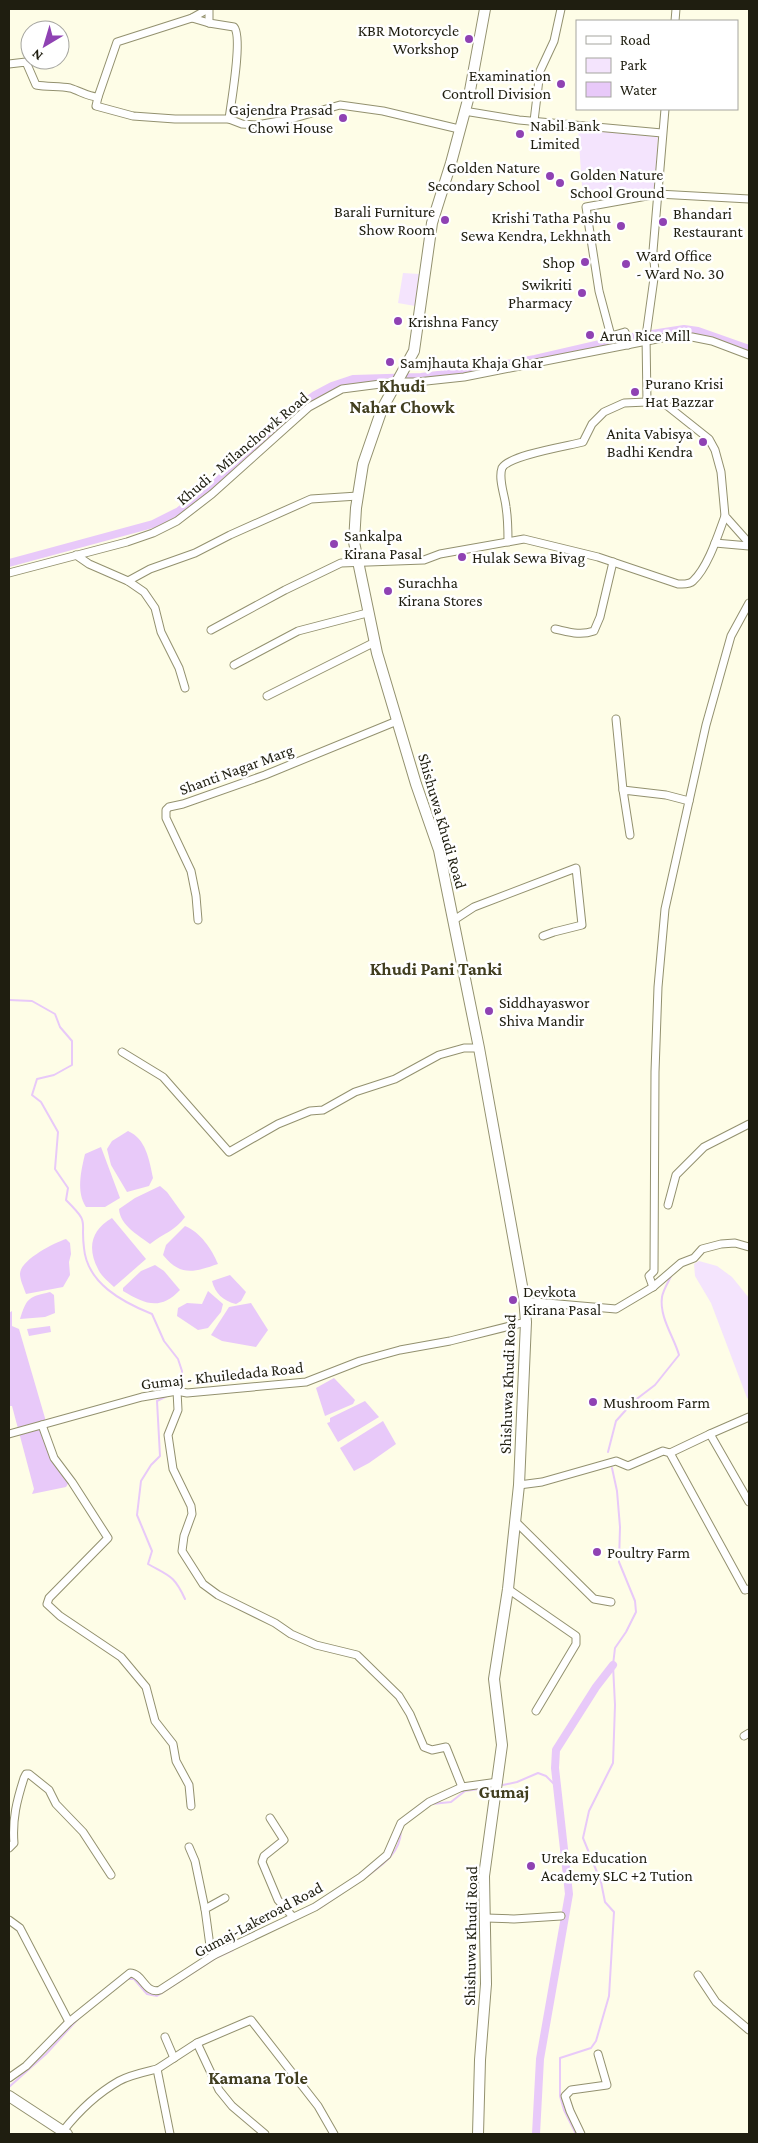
<svg xmlns="http://www.w3.org/2000/svg" width="758" height="2143" viewBox="0 0 758 2143" font-family="'Crimson Pro',serif">
  <rect width="100%" height="100%" fill="#fefde7"/>
  <g fill="#f4e4fd">
    <polygon points="578,128 658,137 655,192 583,201"/>
    <polygon points="403,273 419,274 415,306 398,303"/>
    <polygon points="699,1261 717,1266 732,1277 749,1298 749,1399 747,1398 711,1303 695,1276 694,1264"/>
  </g>
  <g fill="#e8c9f9">
    <path d="M128 1131C146 1139 149 1159 153 1178L149 1186 127 1192 111 1165 107 1149 112 1141Z"/>
    <path d="M101 1147 120 1198 105 1207H86C76 1192 81 1171 85 1154Z"/>
    <path d="M160 1186 167 1192 185 1217C175 1231 164 1233 150 1244 138 1235 120 1225 119 1209L135 1198Z"/>
    <path d="M112 1218 146 1259 114 1287C109 1282 101 1276 98 1269 87 1248 91 1230 112 1218Z"/>
    <path d="M185 1226C200 1232 212 1249 218 1264 194 1272 181 1277 163 1255L166 1245Z"/>
    <path d="M66 1239 70 1243 71 1254 69 1262 70 1275 63 1287 26 1294C24 1288 20 1280 20 1274 20 1260 54 1243 66 1239Z"/>
    <path d="M155 1265 164 1271 180 1290C160 1311 145 1304 123 1291V1288L141 1271Z"/>
    <path d="M230 1275 246 1292 241 1301 236 1304C223 1301 215 1293 212 1281Z"/>
    <polygon points="208,1291 223,1304 221,1312 208,1328 198,1330 177,1316 178,1308 187,1303 202,1304"/>
    <path d="M50 1292 54 1295 55 1313 45 1317 20 1319C27 1297 29 1297 50 1292Z"/>
    <polygon points="251,1303 268,1330 256,1347 222,1341 211,1335 229,1307"/>
    <polygon points="12,1311 12,1326 19,1329 45,1418 51,1450 71,1479 66,1487 32,1494 34,1489 12,1406 9,1406 9,1313"/>
    <polygon points="50,1326 51,1332 29,1336 27,1329"/>
    <polygon points="334,1378 355,1400 353,1404 325,1416 316,1388"/>
    <polygon points="365,1401 379,1417 338,1442 327,1423 330,1422 330,1418"/>
    <polygon points="383,1421 396,1444 369,1463 354,1471 340,1448"/>
  </g>
  <g fill="none" stroke-linecap="round" stroke-linejoin="round">
    <g stroke="#e8c9f9" stroke-width="2">
      <path d="M9 1000 32 1001 55 1014 60 1027 72 1041V1065L54 1075 37 1079 32 1095 41 1102 58 1132 55 1169 68 1188 66 1200C91 1225 80 1218 84 1248 87 1283 122 1302 152 1314L164 1341 178 1359 182 1371 180 1387"/>
      <path d="M167 1396 157 1401 160 1456 151 1465 141 1481 137 1515 152 1551 148 1564C169 1576 174 1575 185 1599"/>
      <path d="M608 1452 616 1421 634 1401 655 1385 679 1355C674 1337 659 1317 662 1297 663 1290 669 1281 672 1274"/>
      <polyline points="503,1785 517,1782 538,1773 546,1776 557,1787"/>
      <polyline points="432,1804 451,1802 465,1791 493,1787"/>
      <path d="M366 1877C382 1865 400 1854 401 1831"/>
      <polyline points="320,1908 360,1881"/>
      <polyline points="127,1979 134,1979 147,1994 157,1996 216,1958 233,1950"/>
      <polyline points="9,2087 46,2054 78,2019"/>
      <polyline points="576,2134 564,2110 560,2096 560,2058 591,2048 596,2041 609,1996 614,1912 605,1902 601,1882 583,1838 589,1811 613,1763 615,1705 613,1665 615,1648 626,1632 636,1612 635,1601 619,1562 620,1527 617,1491 612,1468"/>
    </g>
    <g stroke="#e8c9f9" stroke-width="8">
      <polyline points="9,563 153,524 179,511 213,485 296,410 315,395 332,386 353,379 421,377 455,373 535,359 626,338 684,329 698,331 749,349"/>
      <polyline points="536,2134 540,2059 569,1894 555,1768 556,1750 596,1687 613,1665"/>
    </g>
    <g stroke="#93916f" stroke-width="9">
      <g id="street">
        <polyline points="208,9 192,18 117,42 98,97 96,106 133,116 175,119 229,119 242,124 257,125 291,119 340,105 383,111 459,129"/>
        <path d="M209 9V23L234 27C243 37 231 103 229 119"/>
        <polyline points="192,18 209,23"/>
        <polyline points="675,21 676,9"/>
        <path d="M9 64 26 62 36 85C47 87 60 86 70 88 80 91 88 97 98 97"/>
        <polyline points="464,111 519,120 662,133"/>
        <polyline points="534,121 540,71 554,41 561,9"/>
        <polyline points="628,345 625,332 611,336 599,291 586,207 658,194 749,199"/>
        <polyline points="647,402 646,336 655,271 653,251 665,109"/>
        <path d="M508 542C508 530 508 519 506 507 505 496 498 479 502 468 509 455 568 446 583 442L592 424 604 412 624 403 647 402 665 404 709 439 715 450 721 472 725 516 749 543"/>
        <polyline points="715,543 749,546"/>
        <polyline points="76,555 89,564 128,581 144,592 155,608 161,632 179,668 185,688"/>
        <polyline points="9,573 127,542 153,533 177,521 212,494 309,407 342,389 396,382 417,382 464,377 667,337 692,337 712,341 749,355"/>
        <polyline points="128,581 150,569 195,553 230,535 311,499 358,496"/>
        <path d="M555 629C569 632 580 636 594 631L600 617 613 562"/>
        <path d="M211 630 285 590 341 563 424 560 440 554 524 539 598 557 678 584C683 584 689 585 693 581 708 567 718 535 725 516"/>
        <polyline points="234,665 298,631 367,613"/>
        <polyline points="267,696 375,642"/>
        <polyline points="616,719 623,790"/>
        <polyline points="630,835 623,790 666,795 689,801"/>
        <polyline points="198,920 196,896 191,871 166,818 166,810 169,807 183,804 265,775 397,721"/>
        <polyline points="454,920 474,907 576,868 582,925 554,932 543,936"/>
        <polyline points="122,1052 163,1077 229,1152 278,1124 310,1111 323,1110 355,1092 395,1079 439,1055 464,1048 479,1048"/>
        <polyline points="668,1205 676,1175 704,1147 749,1124"/>
        <polyline points="653,1287 649,1276 654,1271 655,1072 658,987 665,909 706,725 731,636 749,603"/>
        <polyline points="524,1301 616,1309 653,1287 681,1263 694,1258 702,1249 721,1244 735,1243 749,1247"/>
        <polyline points="177,1391 178,1410 168,1435 173,1469 191,1506 192,1514 184,1536 182,1551 203,1584 218,1595 275,1623 291,1634 316,1645 357,1655 399,1696 410,1714 424,1747 432,1750 446,1747 462,1787"/>
        <polyline points="749,1417 710,1434 749,1502"/>
        <polyline points="42,1425 54,1458 72,1482 108,1538 49,1598 47,1604 60,1616 121,1657 146,1687 155,1721 173,1744 176,1761 189,1785 191,1806"/>
        <polyline points="9,1434 142,1397 177,1391 187,1393 306,1382 360,1361 400,1350 450,1341 526,1322"/>
        <polyline points="670,1453 710,1434"/>
        <polyline points="519,1485 542,1482 616,1461 628,1466 663,1451 670,1453 745,1590 749,1589"/>
        <polyline points="515,1521 594,1599 611,1602"/>
        <polyline points="508,1589 576,1636 576,1644 536,1711"/>
        <polyline points="744,1736 749,1733"/>
        <polyline points="270,1818 284,1840 264,1856 262,1862 278,1900 293,1917"/>
        <polyline points="189,1847 195,1861 205,1909"/>
        <path d="M9 1848 14 1843C12 1819 17 1800 24 1778L26 1774H29L49 1790 56 1804 83 1832 111 1875"/>
        <polyline points="486,1918 514,1919 561,1916"/>
        <polyline points="9,1920 20,1928 69,2022"/>
        <polyline points="214,1955 210,1946 205,1909 225,1898"/>
        <polyline points="698,1975 716,2002 749,2030"/>
        <polyline points="165,2037 174,2058"/>
        <polyline points="197,2043 219,2090 232,2106 265,2134"/>
        <path d="M9 2078 26 2066 69 2022 130 1973C143 1973 145 1995 160 1990L214 1955 315 1907 361 1877 387 1855 401 1823 429 1802 462 1787 498 1782"/>
        <path d="M63 2131C78 2112 98 2093 119 2081 130 2075 145 2072 157 2069"/>
        <polyline points="170,2134 157,2069 197,2043 251,2020 318,2106 334,2134"/>
        <polyline points="581,2134 570,2111 565,2096 571,2090 607,2085 598,2054"/>
      </g>
    </g>
    <g stroke="#93916f" stroke-width="12">
      <g id="secondary">
        <polyline points="9,2096 67,2134"/>
        <polyline points="478,2134 480,2060 486,1984 484,1876 502,1745 494,1679 508,1589 519,1485 526,1322 524,1297 479,1048 439,850 416,784 377,653 354,542 356,508 363,464 382,409 414,351 432,223 451,163 469,96 485,9"/>
      </g>
    </g>
    <use href="#street" stroke="#fff" stroke-width="7"/>
    <use href="#secondary" stroke="#fff" stroke-width="10"/>
  </g>
  <g fill="#8f42b3" stroke="#fff" stroke-width="2">
    <circle cx="469" cy="39" r="5"/>
    <circle cx="561" cy="84" r="5"/>
    <circle cx="343" cy="118" r="5"/>
    <circle cx="520" cy="134" r="5"/>
    <circle cx="550" cy="176" r="5"/>
    <circle cx="560" cy="183" r="5"/>
    <circle cx="445" cy="220" r="5"/>
    <circle cx="663" cy="222" r="5"/>
    <circle cx="621" cy="226" r="5"/>
    <circle cx="585" cy="262" r="5"/>
    <circle cx="626" cy="264" r="5"/>
    <circle cx="582" cy="293" r="5"/>
    <circle cx="398" cy="321" r="5"/>
    <circle cx="590" cy="335" r="5"/>
    <circle cx="390" cy="362" r="5"/>
    <circle cx="635" cy="392" r="5"/>
    <circle cx="703" cy="442" r="5"/>
    <circle cx="334" cy="544" r="5"/>
    <circle cx="462" cy="557" r="5"/>
    <circle cx="388" cy="591" r="5"/>
    <circle cx="489" cy="1011" r="5"/>
    <circle cx="513" cy="1300" r="5"/>
    <circle cx="593" cy="1402" r="5"/>
    <circle cx="597" cy="1552" r="5"/>
    <circle cx="531" cy="1866" r="5"/>
  </g>
  <g text-anchor="middle" stroke-width="5" stroke-linejoin="round" paint-order="stroke">
    <g font-size="16" fill="#1f1e10" stroke="#fff" text-anchor="start">
      <text x="459" y="36" text-anchor="end">KBR Motorcycle<tspan x="459" dy="18">Workshop</tspan></text>
      <text x="551" y="81" text-anchor="end">Examination<tspan x="551" dy="18">Controll Division</tspan></text>
      <text x="333" y="115" text-anchor="end">Gajendra Prasad<tspan x="333" dy="18">Chowi House</tspan></text>
      <text x="530" y="131">Nabil Bank<tspan x="530" dy="18">Limited</tspan></text>
      <text x="540" y="173" text-anchor="end">Golden Nature<tspan x="540" dy="18">Secondary School</tspan></text>
      <text x="570" y="180">Golden Nature<tspan x="570" dy="18">School Ground</tspan></text>
      <text x="435" y="217" text-anchor="end">Barali Furniture<tspan x="435" dy="18">Show Room</tspan></text>
      <text x="673" y="219">Bhandari<tspan x="673" dy="18">Restaurant</tspan></text>
      <text x="611" y="223" text-anchor="end">Krishi Tatha Pashu<tspan x="611" dy="18">Sewa Kendra, Lekhnath</tspan></text>
      <text x="636" y="261">Ward Office<tspan x="636" dy="18">- Ward No. 30</tspan></text>
      <text x="575" y="268" text-anchor="end">Shop</text>
      <text x="572" y="290" text-anchor="end">Swikriti<tspan x="572" dy="18">Pharmacy</tspan></text>
      <text x="408" y="327">Krishna Fancy</text>
      <text x="600" y="341">Arun Rice Mill</text>
      <text x="400" y="368">Samjhauta Khaja Ghar</text>
      <text x="645" y="389">Purano Krisi<tspan x="645" dy="18">Hat Bazzar</tspan></text>
      <text x="693" y="439" text-anchor="end">Anita Vabisya<tspan x="693" dy="18">Badhi Kendra</tspan></text>
      <text x="344" y="541">Sankalpa<tspan x="344" dy="18">Kirana Pasal</tspan></text>
      <text x="472" y="563">Hulak Sewa Bivag</text>
      <text x="398" y="588">Surachha<tspan x="398" dy="18">Kirana Stores</tspan></text>
      <text x="499" y="1008">Siddhayaswor<tspan x="499" dy="18">Shiva Mandir</tspan></text>
      <text x="523" y="1297">Devkota<tspan x="523" dy="18">Kirana Pasal</tspan></text>
      <text x="603" y="1408">Mushroom Farm</text>
      <text x="607" y="1558">Poultry Farm</text>
      <text x="541" y="1863">Ureka Education<tspan x="541" dy="18">Academy SLC +2 Tution</tspan></text>
    </g>
    <g font-size="16" fill="#1f1e10" stroke="#fff">
      <text transform="translate(242 448) rotate(-40)" y="6">Khudi - Milanchowk Road</text>
      <text transform="translate(236 769) rotate(-20)" y="6">Shanti Nagar Marg</text>
      <text transform="translate(443 821) rotate(74)" y="6">Shishuwa Khudi Road</text>
      <text transform="translate(222 1375) rotate(-6)" y="6">Gumaj - Khuiledada Road</text>
      <text transform="translate(507 1384) rotate(-88)" y="6">Shishuwa Khudi Road</text>
      <text transform="translate(258 1919) rotate(-28)" y="6">Gumaj-Lakeroad Road</text>
      <text transform="translate(470 1936) rotate(-89)" y="6">Shishuwa Khudi Road</text>
    </g>
    <g font-size="18" font-weight="bold" fill="#413e1f" stroke="#fff">
      <text x="402" y="392">Khudi<tspan x="402" dy="21">Nahar Chowk</tspan></text>
      <text x="436" y="975">Khudi Pani Tanki</text>
      <text x="504" y="1798">Gumaj</text>
      <text x="258" y="2084">Kamana Tole</text>
    </g>
  </g>
  <rect width="758" height="2143" fill="none" stroke="#1f1e10" stroke-width="20"/>
  <rect x="576" y="20" width="162" height="90" fill="#ffffff" stroke="#a5a59f"/>
  <rect x="586" y="36" width="25" height="8" fill="#ffffff" stroke="#a5a59f"/>
  <text x="620" y="45" font-size="15" fill="#1f1e10">Road</text>
  <rect x="586" y="58" width="25" height="15" fill="#f4e4fd" stroke="#a5a59f"/>
  <text x="620" y="70" font-size="15" fill="#1f1e10">Park</text>
  <rect x="586" y="82" width="25" height="15" fill="#e8c9f9" stroke="#a5a59f"/>
  <text x="620" y="95" font-size="15" fill="#1f1e10">Water</text>
  <g transform="translate(45 45) rotate(218)"><circle r="24" fill="#ffffff" stroke="#a5a59f"/>
  <path d="M0-4L9 19L0 12L-9 19Z" fill="#8f42b3"/>
  <text y="-8" font-size="14" font-weight="bold" text-anchor="middle" fill="#1f1e10">N</text>
  </g>
</svg>
